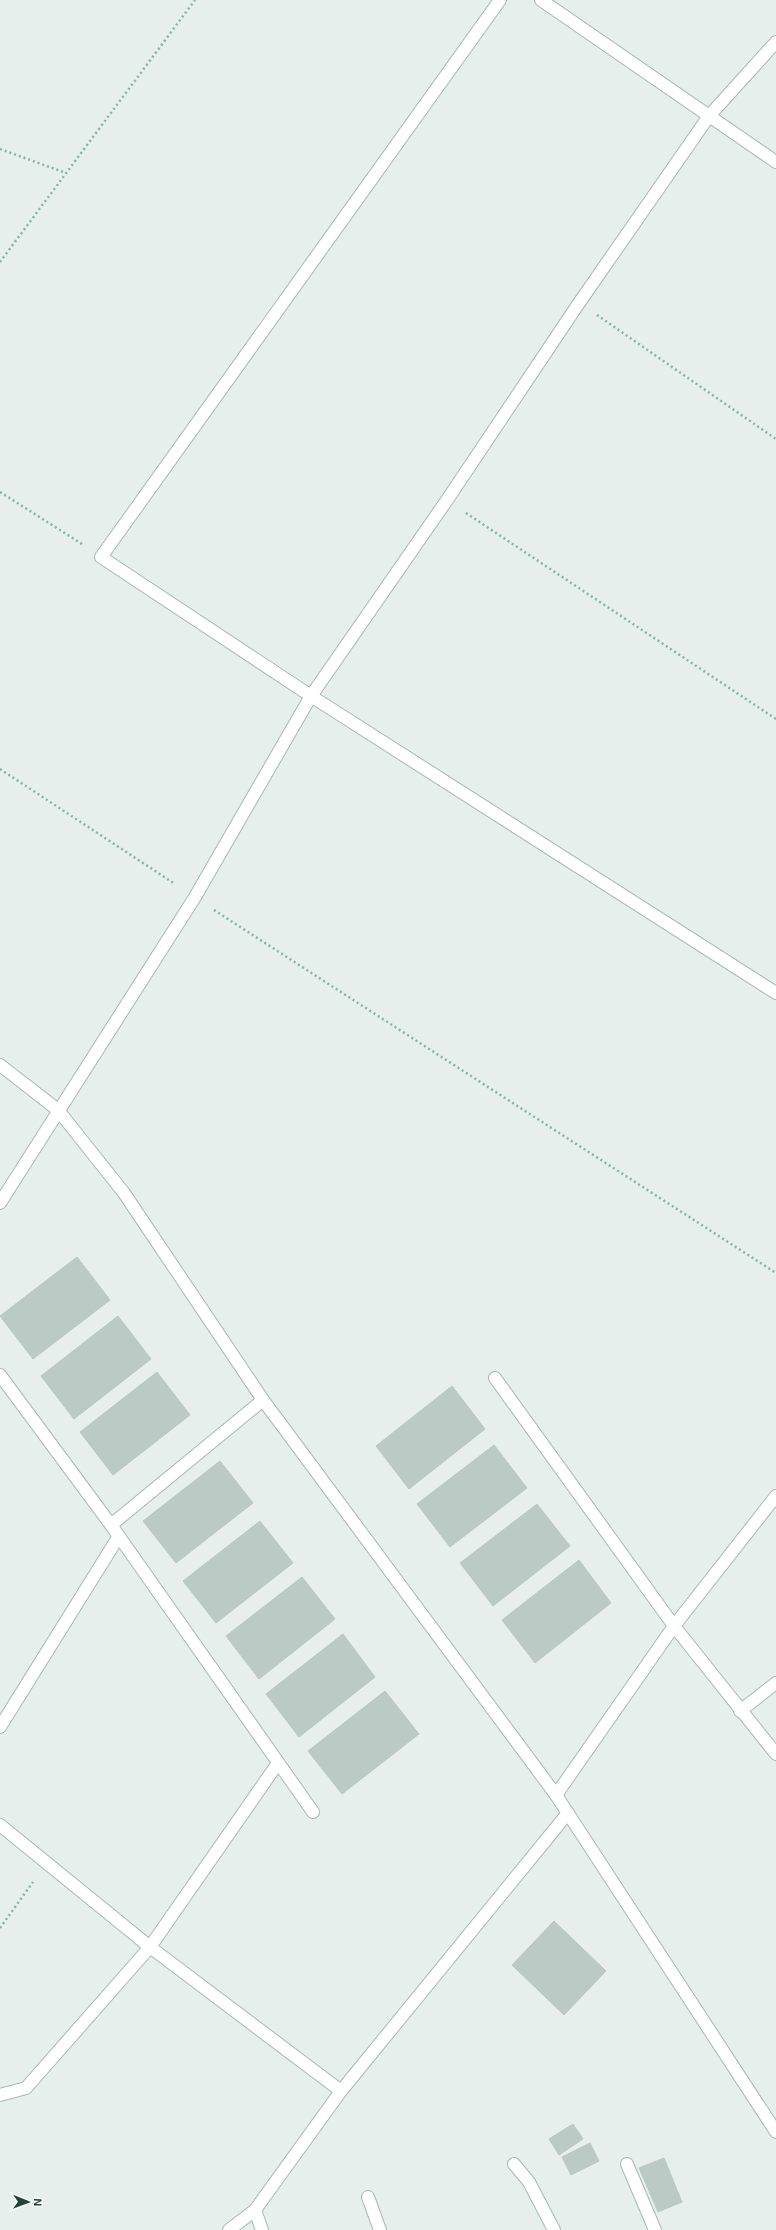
<svg xmlns="http://www.w3.org/2000/svg" width="776" height="2230" viewBox="0 0 776 2230" font-family="'Exo 2',sans-serif">
  <rect width="100%" height="100%" fill="#e6efeb"/>
  <g fill="#bbcac4" stroke="#b8c9c2">
    <polygon points="77,1257 110,1300 33,1359 0,1316"/>
    <polygon points="118,1316 151,1359 74,1419 41,1376"/>
    <polygon points="157,1372 190,1415 113,1475 80,1432"/>
    <polygon points="452,1386 485,1429 409,1489 376,1446"/>
    <polygon points="494,1445 527,1488 450,1547 417,1504"/>
    <polygon points="220,1461 253,1503 176,1563 143,1521"/>
    <polygon points="537,1504 570,1546 493,1606 460,1563"/>
    <polygon points="260,1521 293,1563 216,1623 183,1581"/>
    <polygon points="579,1560 611,1603 535,1663 502,1620"/>
    <polygon points="302,1577 335,1619 259,1679 226,1636"/>
    <polygon points="343,1634 375,1677 299,1737 266,1694"/>
    <polygon points="385,1691 419,1734 342,1794 308,1751"/>
    <polygon points="554,1921 606,1971 564,2015 512,1965"/>
    <polygon points="573,2124 583,2139 559,2155 549,2139"/>
    <polygon points="590,2143 599,2161 571,2175 562,2157"/>
    <polygon points="664,2158 682,2202 658,2212 639,2168"/>
  </g>
  <g fill="none" stroke-linecap="round" stroke-linejoin="round">
    <g stroke="#a8b8b2" stroke-width="14">
      <g id="minor">
        <polyline points="500,0 101,557 311,696 776,993"/>
        <polyline points="541,0 776,162"/>
        <polyline points="0,1065 58,1110 124,1193 263,1400 556,1795 776,2132"/>
        <polyline points="0,1203 195,897 311,696 447,500 579,303 709,116 776,42"/>
        <polyline points="0,1375 111,1525 313,1812"/>
        <polyline points="495,1378 674,1626 776,1754"/>
        <polyline points="111,1525 263,1400"/>
        <polyline points="740,1711 776,1683"/>
        <polyline points="0,1727 119,1536"/>
        <polyline points="556,1795 674,1626 776,1496"/>
        <polyline points="0,1825 150,1947 278,1763"/>
        <polyline points="0,2095 26,2088 150,1947 341,2091 568,1813"/>
        <polyline points="514,2164 529,2182 554,2230"/>
        <polyline points="627,2164 655,2230"/>
        <polyline points="368,2197 380,2230"/>
        <polyline points="255,2210 262,2230"/>
        <polyline points="229,2230 255,2210 341,2091"/>
      </g>
    </g>
    <g stroke="#86b3a5" stroke-width="2.5" stroke-dasharray="2 3" stroke-linecap="butt">
      <polyline points="0,149 66,173"/>
      <polyline points="0,262 195,0"/>
      <polyline points="597,315 776,439"/>
      <polyline points="0,492 82,544"/>
      <polyline points="466,513 776,719"/>
      <polyline points="0,769 175,884"/>
      <polyline points="214,910 776,1273"/>
      <polyline points="0,1928 33,1882"/>
    </g>
    <use href="#minor" stroke="#fff" stroke-width="12"/>
  </g>
  <g transform="translate(28 2202) rotate(91)" stroke="#f7fbf9" stroke-width="3" paint-order="stroke">
  <path d="M0-3L7 15L0 10L-7 15Z" fill="#24423a"/>
  <text y="-6" font-size="11" font-weight="bold" text-anchor="middle" fill="#24423a">N</text>
  </g>
</svg>
